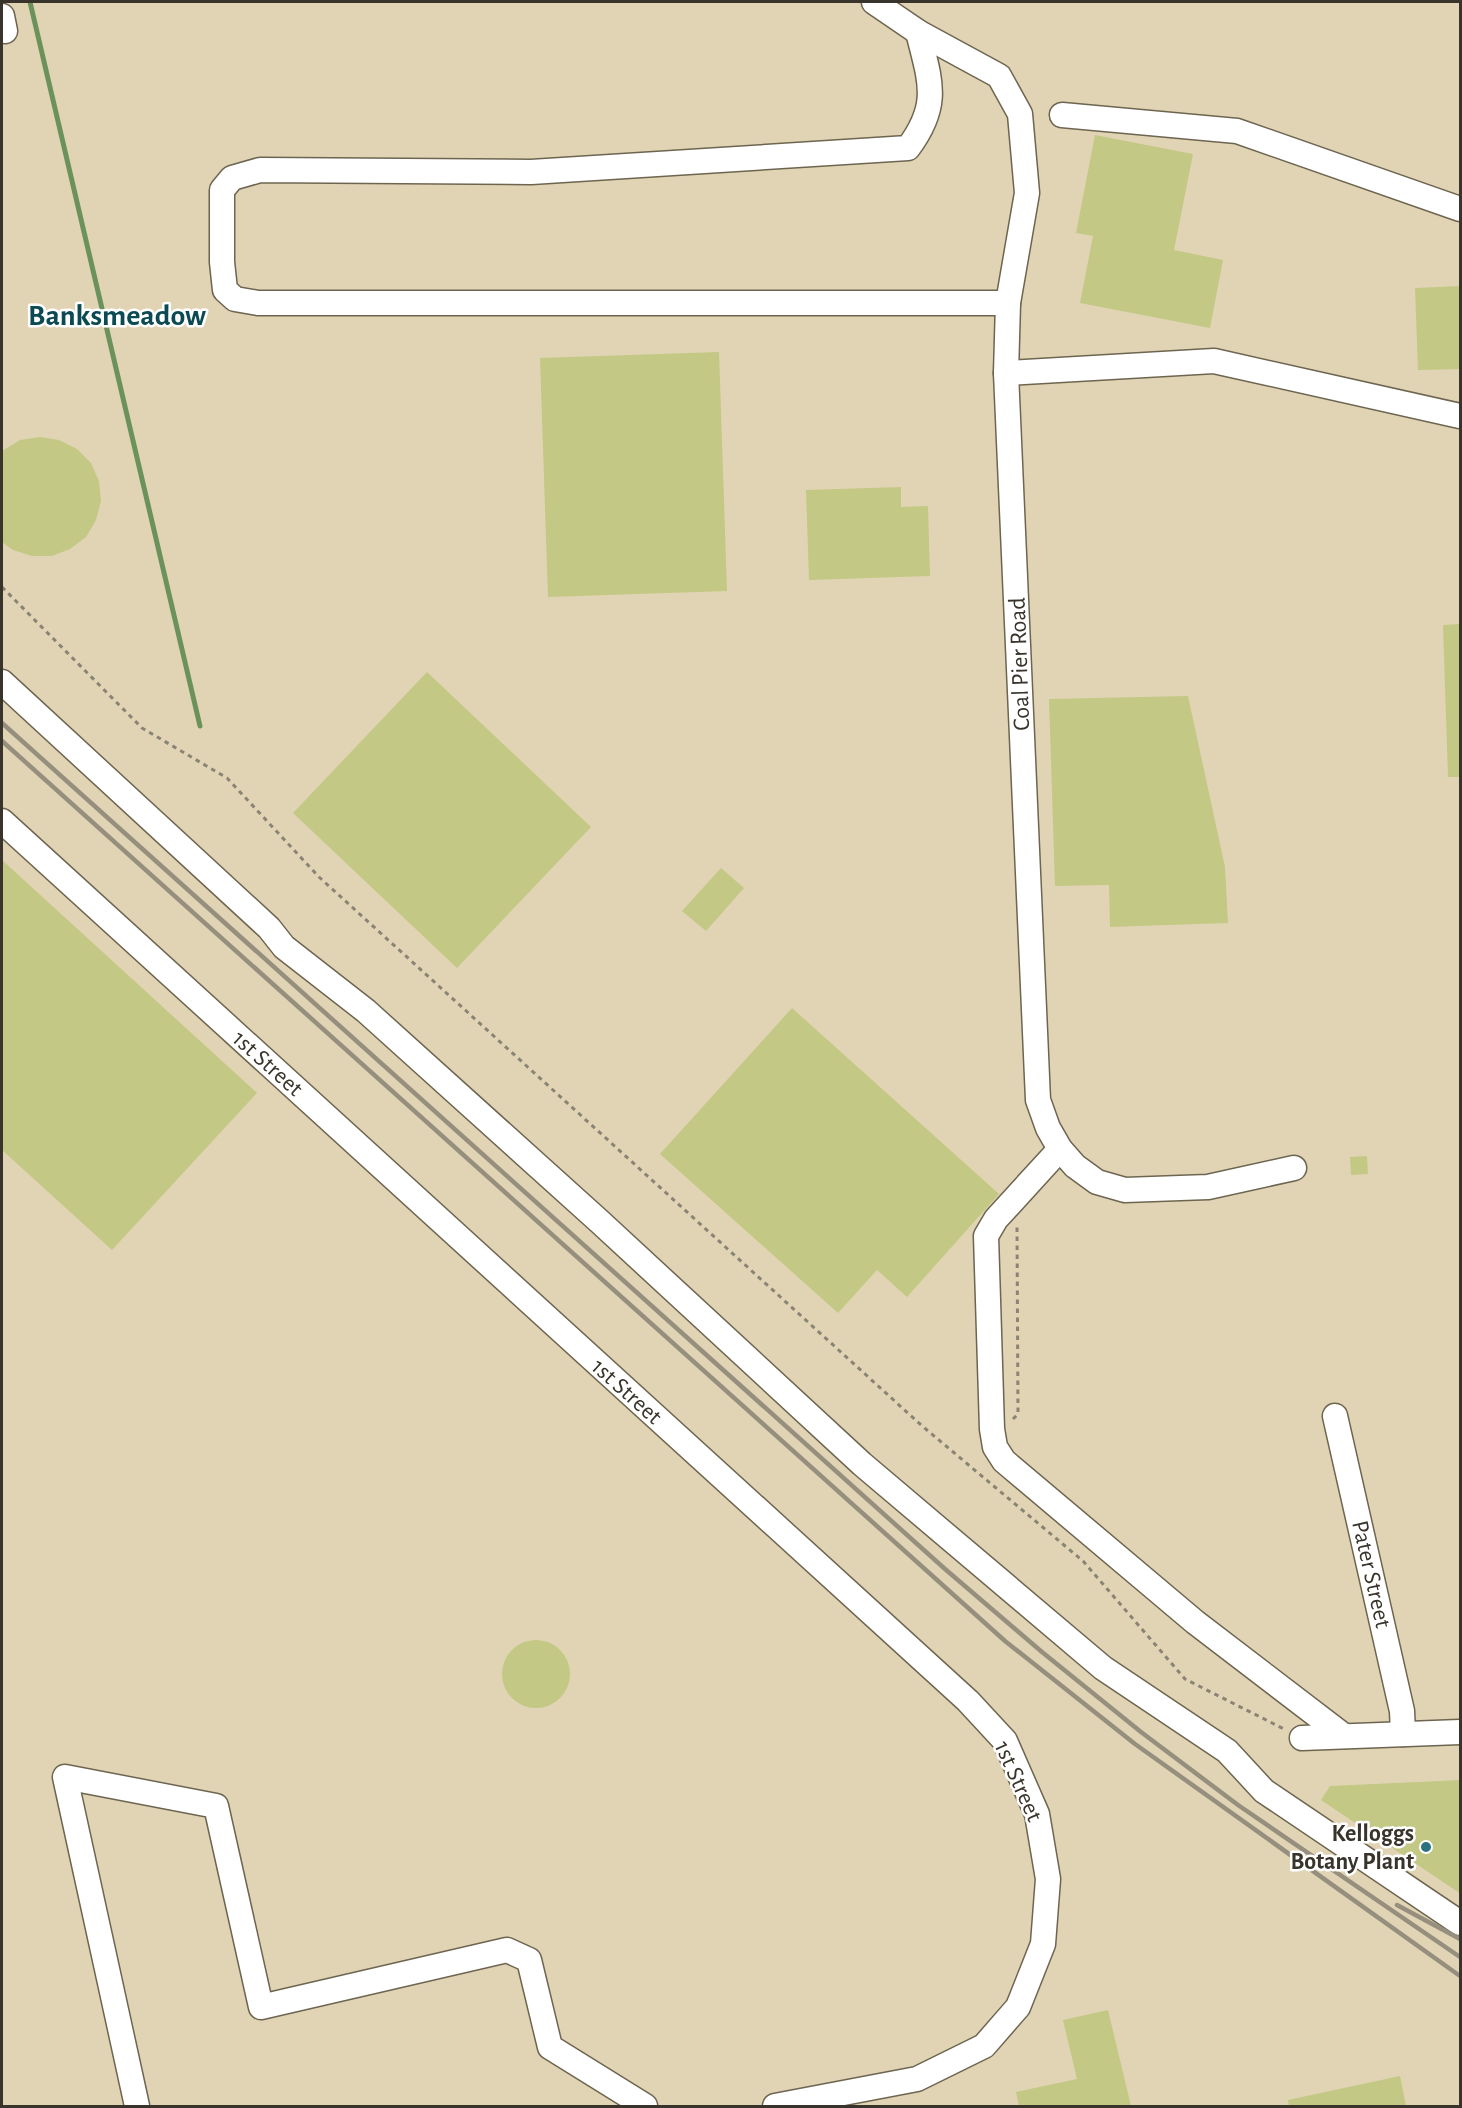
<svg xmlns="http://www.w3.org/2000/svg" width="1462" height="2108" viewBox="0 0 1462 2108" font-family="'Alegreya Sans',sans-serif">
  <rect width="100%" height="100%" fill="#e8dec7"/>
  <rect fill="#e1d4b5" x="2" y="2" width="1458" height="2104"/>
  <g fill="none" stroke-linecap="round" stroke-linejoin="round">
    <polyline stroke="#6c925b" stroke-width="5" points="30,2 200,726"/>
  </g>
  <g fill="#c3c884">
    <polygon points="1095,135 1193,154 1174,250 1223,260 1210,328 1080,303 1093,236 1076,233"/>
    <polygon points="1461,286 1461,369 1418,370 1415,288"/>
    <polygon points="719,352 727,591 548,597 540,358"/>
    <polygon points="40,437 59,440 77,449 91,463 99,481 101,501 96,520 86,537 70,549 52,556 32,556 13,550 2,542 2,451 20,440"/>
    <polygon points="901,487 901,507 928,506 930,576 809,580 806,490"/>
    <polygon points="1461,624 1461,777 1448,777 1443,625"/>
    <polygon points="427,672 591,827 457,968 293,813"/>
    <polygon points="1188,696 1225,867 1228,923 1110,927 1109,885 1055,886 1049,699"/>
    <polygon points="2,860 257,1093 112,1250 2,1150"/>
    <polygon points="721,868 744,888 706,931 682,911"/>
    <polygon points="792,1008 999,1194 907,1297 877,1270 838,1313 660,1154"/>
    <polygon points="1367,1156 1368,1174 1351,1175 1350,1157"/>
    <circle cx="536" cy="1674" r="34"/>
    <polygon points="1461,1780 1461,1894 1321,1800 1330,1786"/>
    <polygon points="1108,2010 1131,2106 1019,2106 1016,2092 1077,2079 1063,2020"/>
    <polygon points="1400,2076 1406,2106 1289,2106 1288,2100"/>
  </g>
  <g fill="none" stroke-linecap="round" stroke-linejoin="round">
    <g stroke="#6d6550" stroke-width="27">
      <g id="minor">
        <polyline points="874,2 918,32 999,76 1020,114 1027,193 1008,303 1006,373 1038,1100 1048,1128 1060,1149 1075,1166 1097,1182 1125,1190 1208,1187 1294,1168"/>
        <polyline points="2,16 5,31"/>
        <path d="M918 32C930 81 941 104 908 148L531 172 260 170 232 178 222 190V262L225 290 235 299 258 303H1008"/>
        <polyline points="1062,115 1237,131 1460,209"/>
        <polyline points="1006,373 1214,361 1460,416"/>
        <polyline points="2,682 269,928 284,947 366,1011 599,1221 862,1464 1103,1668 1227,1751 1264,1791 1460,1923"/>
        <polyline points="2,821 968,1701 1005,1741 1037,1814 1048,1879 1043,1944 1018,2007 984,2046 917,2079 775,2106"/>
        <polyline points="1060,1149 996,1219 986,1236 992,1429 995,1447 1004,1461 1195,1622 1344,1736"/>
        <polyline points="1335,1416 1402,1711 1403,1734"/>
        <polyline points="1302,1738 1460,1732"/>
        <polyline points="137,2106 65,1777 216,1806 261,2007 507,1950 529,1960 550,2047 645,2106"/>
      </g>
    </g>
    <g stroke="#8a8474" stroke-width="3" stroke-dasharray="4.5 4.5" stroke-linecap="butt">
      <polyline points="2,587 142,728 227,778 319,877 921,1425 1083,1561 1185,1679 1284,1729"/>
      <polyline points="1013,1419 1018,1414 1017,1226"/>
    </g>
    <use href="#minor" stroke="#fff" stroke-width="24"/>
    <g stroke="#968f7e" stroke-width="4.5">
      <polyline points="2,723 945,1569 1042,1652 1141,1732 1238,1805 1460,1957"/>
      <polyline points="2,741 1005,1641 1135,1744 1460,1976"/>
      <polyline points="1397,1905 1460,1939"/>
    </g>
  </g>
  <circle fill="#2a727d" stroke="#fff" stroke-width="2" cx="1426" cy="1847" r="6"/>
  <g text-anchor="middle" stroke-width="5" stroke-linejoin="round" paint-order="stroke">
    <g font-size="24" fill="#38342b" stroke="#fff">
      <text transform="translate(1019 664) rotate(-92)" y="8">Coal Pier Road</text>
      <text transform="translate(268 1063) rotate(42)" y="8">1st Street</text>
      <text transform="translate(627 1391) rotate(42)" y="8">1st Street</text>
      <text transform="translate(1372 1574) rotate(77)" y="8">Pater Street</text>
      <text transform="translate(1019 1781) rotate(66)" y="8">1st Street</text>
    </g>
    <g font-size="24" font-weight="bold" fill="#38342b" stroke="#fff" text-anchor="end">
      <text x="1414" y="1841">Kelloggs<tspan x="1414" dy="28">Botany Plant</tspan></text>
    </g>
    <g font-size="30" font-weight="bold" fill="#0c4a53" stroke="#fff">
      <text x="117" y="325">Banksmeadow</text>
    </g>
  </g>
  <rect width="1462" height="2108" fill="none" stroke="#38342b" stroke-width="6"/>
</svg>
